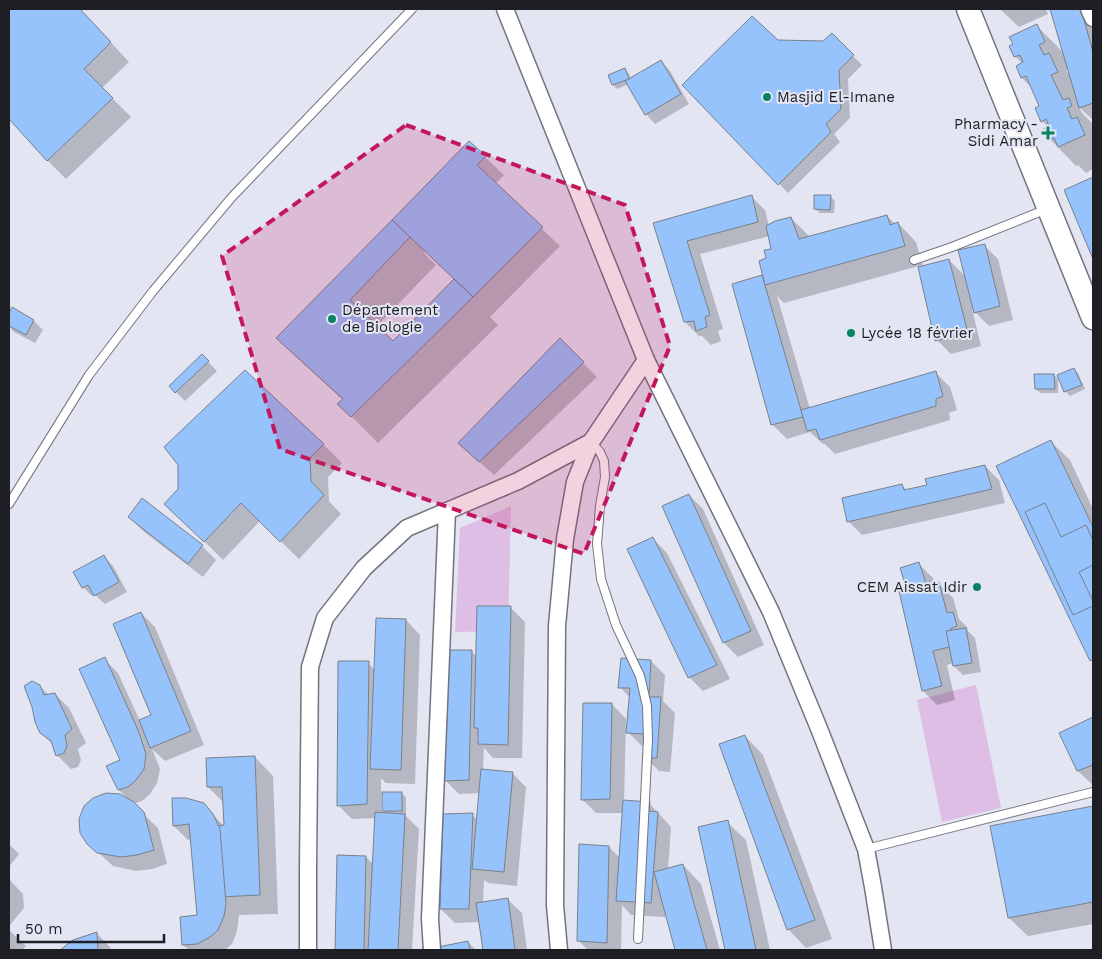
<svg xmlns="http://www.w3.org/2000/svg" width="1102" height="959" viewBox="0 0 1102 959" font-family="'Work Sans',sans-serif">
  <rect width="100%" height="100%" fill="#e3e5f3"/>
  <g fill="#debee4">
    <polygon points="511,506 508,631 455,632 460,528"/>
    <polygon points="976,685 1001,808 942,822 917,700"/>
  </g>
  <g fill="#0003" fill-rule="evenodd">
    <polygon points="9,9 80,9 129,62 102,88 131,117 66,179 48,161 9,117"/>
    <polygon points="1000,9 1046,9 1048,14 1019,27"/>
    <path d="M1051 9H1090L1093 19V120L1079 107 1082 113 1093 124V169L1086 173 1078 165 1076 166 1050 139 1048 127 1042 121 1041 107 1032 88 1022 78 1017 66 1023 64 1015 56 1037 26 1064 53ZM1069 69 1071 76 1066 71Z"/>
    <polygon points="832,35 862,65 848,79 850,118 834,134 840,142 788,193 683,85 778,42 824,42"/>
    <polygon points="661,61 670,71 689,104 655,124 646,114 629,84 617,89 613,85 625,69 629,74 631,79"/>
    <path d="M485 157 504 175 495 184 560 246 490 317 498 325 378 443 339 404 343 400 304 364 277 338ZM426 251 455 280 393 343 376 327 436 265 424 253Z"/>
    <polygon points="1093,179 1093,256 1065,191"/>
    <polygon points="751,196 765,210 769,226 791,218 810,237 887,216 895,224 898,223 916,242 923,267 949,260 966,277 984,245 998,259 1013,320 989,326 972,309 981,346 951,354 937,340 919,266 784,303 777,296 810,409 936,373 950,387 957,410 949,413 950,420 835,454 825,444 823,444 810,432 787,439 772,424 761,276 764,280 768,259 773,250 770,236 700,254 723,329 718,331 721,341 711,345 702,336 699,336 685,322 654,223"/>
    <polygon points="830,196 835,201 834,213 820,213 815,209"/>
    <polygon points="12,309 34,321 43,330 35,343 14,332 9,326 9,316"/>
    <polygon points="560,340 597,377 494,475 474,457"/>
    <polygon points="202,356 217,371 185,401 170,386"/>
    <polygon points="1074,369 1078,373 1085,389 1070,396 1065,391"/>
    <polygon points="1054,375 1058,379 1058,393 1040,393 1036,389"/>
    <polygon points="1051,442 1070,460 1093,509 1093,662 1091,660"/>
    <polygon points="323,444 342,463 328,477 329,501 341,514 299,559 260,521 223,560 185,522"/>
    <polygon points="985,466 999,480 1005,503 862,535 848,521 902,485 907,491 928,486"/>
    <polygon points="689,495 703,509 764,645 738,657 724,643 663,507"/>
    <polygon points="129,517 202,546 216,560 203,577 143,531"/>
    <polygon points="653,539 667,553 730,679 703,691 689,677"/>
    <polygon points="104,557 113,566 127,592 105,604 95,595 92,596 83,587"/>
    <polygon points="919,564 933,578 935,585 939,584 953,598 959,619 967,627 968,631 975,638 981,672 963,675 954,666 954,663 947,665 955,700 937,705 923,691 901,592 908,591"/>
    <polygon points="511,608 525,622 522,758 493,758 484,748 483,770 512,773 526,787 517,886 488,883 484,880 483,903 507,899 522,913 527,950 484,950 480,922 455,923 441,909 472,815 478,820 480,793 459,794 445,780 472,652 477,657"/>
    <polygon points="141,613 155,627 204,745 165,761 152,749 160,769 157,783 150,794 142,801 133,804 158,828 167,864 152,869 136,871 113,866 88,843 128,799 119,790 122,761 104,659 118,673 140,721 153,716"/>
    <polygon points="406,620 420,635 415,784 386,783 381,778 381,814 387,814 384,811 401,793 406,797 406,816 419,829 412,950 336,950 339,856 366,857 373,864 376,818 352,819 338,805 368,663 375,670"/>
    <polygon points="622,659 651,661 665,675 663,701 675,713 670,772 659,771 645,757 645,747 642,746 628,732 630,698 620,687"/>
    <polygon points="40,686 49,695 55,694 69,708 86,743 78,749 81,760 78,767 71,769 57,755 53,745 41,732"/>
    <polygon points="612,704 626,719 624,802 649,803 671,827 668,870 683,865 701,884 720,950 676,950 666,911 665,917 631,915 622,905 621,950 588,950 579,941 609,847 620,858 623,813 596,813 582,799"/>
    <polygon points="1093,719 1093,785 1078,771 1061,734"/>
    <polygon points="745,736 763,755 832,939 806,948 788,929"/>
    <polygon points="255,757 273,776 278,914 239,915 237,931 232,944 225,950 189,950 183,945 198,916 192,839 188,840 174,826 203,804 225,827 224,803 208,787"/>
    <polygon points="1093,807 1093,924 1028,936 1009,918 992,827"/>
    <polygon points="727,822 746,840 770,950 726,950 699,828"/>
    <polygon points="9,844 19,854 9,867"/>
    <polygon points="9,879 23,894 24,908 10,925 10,931 26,946 22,950 9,950"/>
    <polygon points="96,933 110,947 111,950 61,950"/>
    <polygon points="468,942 476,950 440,950 439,948"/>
  </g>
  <g fill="#97c3fd" stroke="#78808a">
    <polygon points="9,9 80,9 111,42 84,69 113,98 47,161 9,119"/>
    <polygon points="1050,9 1081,9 1093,52 1093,103 1079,108"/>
    <polygon points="752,16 778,40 823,41 832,33 854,55 839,70 841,109 826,124 831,132 778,185 682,85"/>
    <polygon points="1037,24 1045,42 1039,45 1044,55 1049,53 1058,72 1051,75 1063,100 1069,98 1072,106 1067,108 1072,119 1077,117 1085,135 1058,147 1054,138 1049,140 1044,128 1049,126 1046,119 1041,122 1035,108 1039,106 1026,76 1021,78 1016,66 1023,62 1020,55 1014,57 1009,46 1013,44 1009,37"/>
    <polygon points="661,60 681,94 645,115 625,81"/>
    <polygon points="625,68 629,79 612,85 608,75"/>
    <polygon points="469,141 486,156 477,165 543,227 473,297 392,220"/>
    <polygon points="1093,177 1093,259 1064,190"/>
    <polygon points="752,195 758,222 687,241 710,315 705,317 707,327 696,331 694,321 684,322 653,223"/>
    <polygon points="814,195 831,195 830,210 814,209"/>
    <polygon points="887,215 890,225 898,222 905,246 765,285 759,261 766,258 764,250 771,249 766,226 775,221 791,217 799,239"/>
    <polygon points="392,220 410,237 350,300 393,341 454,279 473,297 351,417 337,404 343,399 276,338"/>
    <polygon points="985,244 1000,306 974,313 958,250"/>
    <polygon points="949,259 968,333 935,341 918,267"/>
    <polygon points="762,275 803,417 771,425 732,284"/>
    <polygon points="12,307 34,320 26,335 9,326 9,313"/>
    <polygon points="560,338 584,362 479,462 458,443"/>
    <polygon points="202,354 209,361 175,393 169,386"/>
    <polygon points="1074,368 1082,385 1064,392 1057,375"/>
    <polygon points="245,370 324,444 310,458 311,481 324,495 280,542 241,503 204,542 164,504 178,489 178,465 164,447"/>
    <polygon points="936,371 943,396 936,399 936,406 820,440 816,429 807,431 801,410"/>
    <polygon points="1034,374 1054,374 1055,389 1035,389"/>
    <polygon points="1051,440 1093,527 1093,659 1090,661 996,466"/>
    <polygon points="985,465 992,489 847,522 842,498 902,484 904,490 927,485 925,479"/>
    <polygon points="689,494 751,631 723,643 662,506"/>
    <polygon points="142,498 203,545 188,564 128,517"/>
    <polygon points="1045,503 1061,537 1086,525 1093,540 1093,565 1079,572 1093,601 1093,606 1073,615 1025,512"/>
    <polygon points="653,537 717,665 688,678 627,549"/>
    <polygon points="104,555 119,582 94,596 88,585 82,588 73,572"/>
    <polygon points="919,562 927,586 939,582 947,613 953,612 957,626 950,629 953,646 933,651 942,686 922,691 899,591 907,590 900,568"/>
    <polygon points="477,606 511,606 508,745 478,744 478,728 474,728"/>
    <polygon points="141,612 191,731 150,748 139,720 151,715 113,624"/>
    <polygon points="376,618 406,619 401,770 370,769"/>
    <polygon points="966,628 972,663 953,666 946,631"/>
    <polygon points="447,650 472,650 469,780 443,781"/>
    <polygon points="105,657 138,730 146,754 144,769 136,780 128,787 118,790 106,766 120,760 79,669"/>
    <polygon points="621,658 651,660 649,697 661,697 657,758 643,758 645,734 626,733 630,688 618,688"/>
    <polygon points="338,661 369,661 367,804 337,806"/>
    <polygon points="32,681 40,685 44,695 55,693 72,729 65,735 67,746 64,753 56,756 51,741 40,733 35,722 32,707 24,686"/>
    <polygon points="583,703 612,703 610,799 581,800"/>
    <polygon points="1093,717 1093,765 1077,771 1059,733"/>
    <polygon points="745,735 815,920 787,930 719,744"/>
    <polygon points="255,756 260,895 220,897 217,826 224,825 222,787 207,787 206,758"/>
    <polygon points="481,769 513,772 504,872 472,869"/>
    <rect x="382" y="792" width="20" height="19"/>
    <polygon points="106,793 120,794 134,802 144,812 154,850 137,855 121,857 97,853 87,844 80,833 79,819 84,806 93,798"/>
    <polygon points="172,798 186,798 204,803 213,814 220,829 226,904 224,916 218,930 210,937 197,944 182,945 180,917 197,915 189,824 173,826"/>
    <polygon points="623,800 650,802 649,811 658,812 651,903 616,901"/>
    <polygon points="1093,806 1093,902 1008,918 990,826"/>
    <polygon points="375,812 405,814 398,950 368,950"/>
    <polygon points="473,813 469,909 440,909 443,814"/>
    <polygon points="728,820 756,950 725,950 698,827"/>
    <polygon points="579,844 609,846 607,943 577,941"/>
    <polygon points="337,855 366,856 364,950 335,950"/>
    <polygon points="683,864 707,950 675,950 654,872"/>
    <polygon points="508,898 515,950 483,950 476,903"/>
    <polygon points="97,932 98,950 60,950 73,940"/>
    <polygon points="468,941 470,950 438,950 438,947"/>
  </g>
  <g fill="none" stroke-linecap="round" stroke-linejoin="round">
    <g stroke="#727480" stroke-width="10">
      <g id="lane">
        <polyline points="914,260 952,247 1047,209"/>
        <polyline points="591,442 600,452 604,461 605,477 600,506 597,544 601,579 616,625 640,676 647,706 648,739 638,939"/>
        <polyline points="9,504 89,375 153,291 232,197 412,9"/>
        <polyline points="866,849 1093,792"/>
      </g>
    </g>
    <g stroke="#727480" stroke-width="19">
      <g id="street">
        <polyline points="505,9 646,360 771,612 820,731 866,849 873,887 883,950"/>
        <polyline points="1089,9 1093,18"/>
        <polyline points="308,950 308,868 310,667 325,618 364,568 407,528 518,481 591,442"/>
        <polyline points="432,950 430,919 447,511"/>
        <polyline points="559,950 555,905 557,626 565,539 575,482 591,442 646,360"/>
      </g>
    </g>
    <g stroke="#727480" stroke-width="25">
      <polyline id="secondary" points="968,9 1093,318"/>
    </g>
    <use href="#lane" stroke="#fff" stroke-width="8"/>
    <use href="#street" stroke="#fff" stroke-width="16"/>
    <use href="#secondary" stroke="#fff" stroke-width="22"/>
  </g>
  <path fill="#c2185b" fill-opacity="0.2" stroke="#c2185b" stroke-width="4" stroke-dasharray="10 6" stroke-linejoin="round" d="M406 125 625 205 670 346 584 554 280 449 222 256Z"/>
  <g fill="#088464" stroke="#e3e5f3" stroke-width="2">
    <circle cx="767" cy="97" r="5"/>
    <path d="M1045.5 125.5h5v5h5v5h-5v5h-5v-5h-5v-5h5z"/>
    <circle cx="332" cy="319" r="5"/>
    <circle cx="851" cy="333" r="5"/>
    <circle cx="977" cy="587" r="5"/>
  </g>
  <g text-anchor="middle" stroke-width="4" stroke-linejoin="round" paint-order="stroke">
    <g font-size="15" fill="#1e1f24" stroke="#e3e5f3" text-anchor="start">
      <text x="777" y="102">Masjid El-Imane</text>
      <text x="1038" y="129" text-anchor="end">Pharmacy -<tspan x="1038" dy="17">Sidi Amar</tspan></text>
      <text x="342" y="315">Département<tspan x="342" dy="17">de Biologie</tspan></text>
      <text x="861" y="338">Lycée 18 février</text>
      <text x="967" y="592" text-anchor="end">CEM Aissat Idir</text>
    </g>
  </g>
  <rect width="1102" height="959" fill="none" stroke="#1e1f24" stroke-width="20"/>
  <path d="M18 934v8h146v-8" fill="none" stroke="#1e1f24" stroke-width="2.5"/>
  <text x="25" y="934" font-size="15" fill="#1e1f24" stroke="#e3e5f3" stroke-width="4" paint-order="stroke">50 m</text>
</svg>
